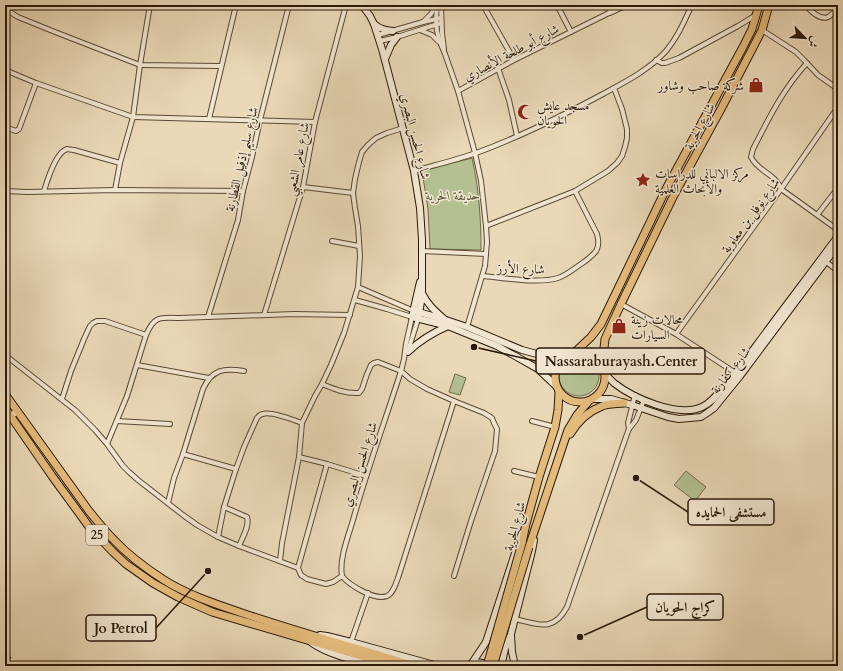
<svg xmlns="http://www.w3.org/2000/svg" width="843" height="671" viewBox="0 0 843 671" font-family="Cardo,Amiri,serif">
  <rect width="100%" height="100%" fill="#ead9b8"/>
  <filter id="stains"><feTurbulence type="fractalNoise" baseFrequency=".005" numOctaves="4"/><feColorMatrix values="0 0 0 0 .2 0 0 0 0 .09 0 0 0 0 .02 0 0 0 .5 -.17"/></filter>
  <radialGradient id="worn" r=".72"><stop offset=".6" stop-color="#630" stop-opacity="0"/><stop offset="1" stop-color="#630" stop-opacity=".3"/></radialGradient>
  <g fill="#b4c092" stroke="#6f6c4d">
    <path d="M472 158C479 189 481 219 481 250L430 249 428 209 422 171Z"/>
    <circle cx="579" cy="376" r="20"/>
    <polygon points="455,374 466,378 460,395 449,392"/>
    <polygon points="686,471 706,487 695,501 674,485"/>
  </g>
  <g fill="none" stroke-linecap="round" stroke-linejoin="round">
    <g stroke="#5a4934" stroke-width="6">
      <g id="street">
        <polyline points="437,5 436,20 437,31 440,42 445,54 458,91 475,153 481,181 486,226 487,242 485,266 467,327"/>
        <polyline points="441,5 442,33 444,49"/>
        <polyline points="483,5 514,60"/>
        <polyline points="557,5 571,32"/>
        <path d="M805 5C810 10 820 21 828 17 832 15 835 11 838 8"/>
        <polyline points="5,9 18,17 55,32 140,65 221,66"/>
        <polyline points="610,13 627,5"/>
        <polyline points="423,22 431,14 436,5"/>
        <polyline points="420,30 432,35 439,42"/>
        <polyline points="762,30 796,52 804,60 818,75 838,89"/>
        <polyline points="378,35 423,22 441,18"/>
        <polyline points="380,41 397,37 441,23"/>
        <polyline points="656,60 662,63 665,63 679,58 738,26 756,15"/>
        <path d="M807 63C783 89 769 118 753 149L751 157C758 172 775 173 781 189L838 230"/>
        <polyline points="498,68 509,100 517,136"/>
        <polyline points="5,70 36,83 133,117 315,122"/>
        <polyline points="458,91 514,60 609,13 614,5"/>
        <polyline points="209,119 236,5"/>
        <polyline points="5,127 16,131 19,129 36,83"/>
        <path d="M414 171C435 165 456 160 476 153 520 137 562 116 603 94 625 82 649 70 666 51 677 38 683 24 690 9V5"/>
        <polyline points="303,187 353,193"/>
        <polyline points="115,190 120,163 133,117 140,65 150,5"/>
        <polyline points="5,191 27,192 115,190 243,191"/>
        <path d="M44 191C47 181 56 152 67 149 67 149 73 150 74 150L120 163"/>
        <polyline points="817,215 838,188"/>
        <polyline points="486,226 575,191 608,171 617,163 622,156 625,147 627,138 627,129 622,109 614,88"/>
        <polyline points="332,241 359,246"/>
        <polyline points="422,251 486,254"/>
        <polyline points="825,261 838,271"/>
        <path d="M483 276C503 278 539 284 558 278 567 275 576 267 584 262 596 253 601 249 597 234L575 191"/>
        <polyline points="358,287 414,311"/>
        <polyline points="621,304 676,334 737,374"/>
        <polyline points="264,315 303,187 315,122 346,5"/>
        <polyline points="208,317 238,220 243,191 252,157 260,120 289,5"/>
        <polyline points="676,334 781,189 838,107"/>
        <polyline points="408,351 418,319"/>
        <polyline points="5,355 75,410 95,430 107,444 123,466 129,472 138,480 183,515 197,525 218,537 239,546 298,568"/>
        <polyline points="137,365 209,378"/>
        <path d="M322 384C334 389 346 394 359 393L362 389 367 374 371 365 374 363 378 362 401 371 410 379 427 389 454 401 484 413 492 418 494 423 497 429 495 451 471 521 454 576"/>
        <path d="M62 399 71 371 84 339 90 326 93 323 97 321H105L146 335C154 316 160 317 179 318L294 314 350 315"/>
        <polyline points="117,421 170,424"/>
        <polyline points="532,421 555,427"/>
        <polyline points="629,429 628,423 635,395"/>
        <polyline points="107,444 127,396 146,335"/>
        <polyline points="183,454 236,469"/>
        <polyline points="299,457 327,464 366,476"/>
        <polyline points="327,464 298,568 301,575 307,579 326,584 333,582 342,576"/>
        <polyline points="514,471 539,477"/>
        <path d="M168 503 174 478 183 454 203 389C212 369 224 368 244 371"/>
        <path d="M224 507 247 517C250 526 242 538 239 546"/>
        <path d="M218 537 224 507 236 469 244 447 257 418C259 416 260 414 263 414 270 411 294 420 302 423"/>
        <polyline points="280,561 282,543 299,457 302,423 315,396 322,384 331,365 344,333 358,287 360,256 358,226 355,208 353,193 355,179 359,162 362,152 368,145 376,138 387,133 403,128"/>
        <path d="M342 576C339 559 348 537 353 520 367 470 385 421 401 371L404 359 406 344 412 317 387 309 355 300"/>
        <path d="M342 576C349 585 375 601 387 596 393 594 396 583 398 578L454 401"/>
        <path d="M515 619C538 624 553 633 567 607L627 434 629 429 636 420 644 400"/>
        <polyline points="351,642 368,593"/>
      </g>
    </g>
    <g stroke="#2a1908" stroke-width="8">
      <g id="secondary">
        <polyline points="362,5 370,16 374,24 382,49 414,171 420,208 422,240 422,291 421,302 418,319"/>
        <polyline points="5,10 8,5"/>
        <path d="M374 24C380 29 385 30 393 31"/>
        <polyline points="385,59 391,45 397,37"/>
        <polyline points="420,282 412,317 448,326 497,346 517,357 538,369 555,385"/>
        <path d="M422 293C428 305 434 310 444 319"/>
        <polyline points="415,311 446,320 467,327 522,350 537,354 548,355 570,354"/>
        <path d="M408 352C420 340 432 333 448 326"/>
        <path d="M605 374C608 377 611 380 614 383 633 398 678 418 702 407 713 402 720 391 728 382 738 370 747 358 756 346 783 309 811 273 838 236"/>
        <polyline points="594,399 611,399 632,405 668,417 679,419 701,417 707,413 714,408 740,376 838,245"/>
        <polyline points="5,421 17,411"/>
        <polyline points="320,635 327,636 351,642 438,666"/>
        <polyline points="511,636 512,652 515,666"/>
        <path d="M312 643C331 656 355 660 377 666"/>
        <polyline points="472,663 486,642 519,541 522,533"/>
        <path d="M466 666C475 661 482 662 491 665"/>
        <polyline points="501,666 505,649 511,634 532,551 534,540"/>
      </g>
    </g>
    <g stroke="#2a1908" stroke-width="9">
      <g id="highway">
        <circle cx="580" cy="377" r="25"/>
        <polyline points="574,353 591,337 601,324 667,187 743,47 752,29 759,5"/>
        <polyline points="603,367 604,348 605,339 621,304 674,195 721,109 762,30 769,5"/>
        <path d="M5 394 89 511C97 521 105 531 114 540 129 556 147 569 164 580 191 597 222 606 251 616 305 634 360 649 414 666"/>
        <polyline points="5,408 52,476 90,528 113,552 126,564 153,583 178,597 212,612 395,666"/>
        <path d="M570 434C577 423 587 412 600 407 607 403 616 404 624 403"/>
        <polyline points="522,543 526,524 539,477 555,427 558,410 559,392"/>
        <polyline points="529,547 568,430 577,415 588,402"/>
      </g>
    </g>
    <use href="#street" stroke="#f1e6d1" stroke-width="4"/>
    <use href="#secondary" stroke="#f1e6d1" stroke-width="6"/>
    <use href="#highway" stroke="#e5bc7c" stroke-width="7"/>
    <polyline stroke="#2a1908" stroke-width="1.5" stroke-dasharray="7 7" stroke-linecap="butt" points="5,655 17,661 25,666"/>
    <g stroke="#2a1908" stroke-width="9" stroke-linecap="butt">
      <g id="highway-bridge">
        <polyline points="487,666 522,543"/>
        <polyline points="493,666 529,547"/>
      </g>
    </g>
    <use href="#highway-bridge" stroke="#e5bc7c" stroke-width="7"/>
  </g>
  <defs>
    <g id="shop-bare" transform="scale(1.2)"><path d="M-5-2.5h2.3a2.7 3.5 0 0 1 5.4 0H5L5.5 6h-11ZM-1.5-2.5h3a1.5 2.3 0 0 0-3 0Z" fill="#8f2418" stroke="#f1e6d1" stroke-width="2.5" paint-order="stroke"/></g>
    <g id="mosque-bare" transform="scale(1.2)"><path d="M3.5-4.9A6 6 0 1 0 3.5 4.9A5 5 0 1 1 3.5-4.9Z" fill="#8f2418" stroke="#f1e6d1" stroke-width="2.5" paint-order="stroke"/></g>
    <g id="sight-bare" transform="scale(1.2)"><path d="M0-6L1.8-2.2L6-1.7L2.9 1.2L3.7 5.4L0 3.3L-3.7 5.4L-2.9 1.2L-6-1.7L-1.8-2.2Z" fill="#8f2418" stroke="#f1e6d1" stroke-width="2.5" paint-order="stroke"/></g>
  </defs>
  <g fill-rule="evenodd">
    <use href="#shop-bare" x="756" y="85"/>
    <use href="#mosque-bare" x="525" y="112"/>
    <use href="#sight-bare" x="643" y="180"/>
    <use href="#shop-bare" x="619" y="326"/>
  </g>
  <g text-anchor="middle" stroke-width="3" stroke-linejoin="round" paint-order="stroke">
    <rect fill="#f1e6d1" stroke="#665644" stroke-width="1" x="86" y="525" width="22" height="20" rx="3"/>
    <g font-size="12" font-weight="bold" fill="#2a1908">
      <text x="97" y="539">25</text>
    </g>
    <g font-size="13" fill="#2a1908" stroke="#f1e6d1">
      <text transform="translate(511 52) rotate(-28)" y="5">شارع أبو طلحة الأنصاري</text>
      <text transform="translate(699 126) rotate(-62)" y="5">شارع الحرية</text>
      <text transform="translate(416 136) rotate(76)" y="5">شارع الحسن البصري</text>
      <text transform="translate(241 159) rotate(-77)" y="5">شارع سليم إذفيل القطارنة</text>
      <text transform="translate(297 159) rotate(-79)" y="5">شارع عامر الشعبي</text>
      <text transform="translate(750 215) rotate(-54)" y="5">شارع نوفل بن معاوية</text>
      <text transform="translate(521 268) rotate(2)" y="5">شارع الأرز</text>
      <text transform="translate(730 370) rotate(-52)" y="5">شارع كفارنة</text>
      <text transform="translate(359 464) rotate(-72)" y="5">شارع الحسن البصري</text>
      <text transform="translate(514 526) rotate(-75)" y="5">شارع الحرية</text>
    </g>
    <g font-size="13" fill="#2a1908" stroke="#f1e6d1" text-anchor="start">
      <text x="744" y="90" text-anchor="end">شركة صاحب وشاور</text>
      <text x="537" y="110">مسجد عايش<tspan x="537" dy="15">الحويان</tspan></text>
      <text x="655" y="178">مركز الالباني للدراسات<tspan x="655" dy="15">والأبحاث العلمية</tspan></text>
      <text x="631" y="324">محالات زينة<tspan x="631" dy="15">السيارات</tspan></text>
    </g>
    <g font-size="13" font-style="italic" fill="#534b31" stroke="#f1e6d1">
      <text x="453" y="200">حديقة الحرية</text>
    </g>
  </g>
  <path fill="none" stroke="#2a1908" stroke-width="1.5" d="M474 347L536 361M636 478L688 512M580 637L647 607M208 571L156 628"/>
  <g fill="#2a1908" stroke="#f1e6d1" stroke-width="1.5">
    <circle cx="474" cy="347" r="4"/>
    <circle cx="636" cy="478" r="4"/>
    <circle cx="580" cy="637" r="4"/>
    <circle cx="208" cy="571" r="4"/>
  </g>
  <g fill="#f1e6d1" stroke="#2a1908" stroke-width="1.5">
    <rect x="536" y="348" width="169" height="26" rx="4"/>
    <rect x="688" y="499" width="86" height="26" rx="4"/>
    <rect x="647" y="594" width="76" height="26" rx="4"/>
    <rect x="86" y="615" width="70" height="26" rx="4"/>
  </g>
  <g font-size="14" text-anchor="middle" font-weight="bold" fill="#2a1908">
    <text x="621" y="366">Nassaraburayash.Center</text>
    <text x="731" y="517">مستشفى الحمايده</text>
    <text x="685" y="612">كراج الحويان</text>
    <text x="121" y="633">Jo Petrol</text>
  </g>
  <rect width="843" height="671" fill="none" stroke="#ead9b8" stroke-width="20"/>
  <rect x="6" y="6" width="831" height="659" fill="none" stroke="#2a1908" stroke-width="2"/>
  <rect x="10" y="10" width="823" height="651" fill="none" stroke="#2a1908"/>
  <g transform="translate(805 38) rotate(115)" stroke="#f1e6d1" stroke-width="3" paint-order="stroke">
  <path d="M0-3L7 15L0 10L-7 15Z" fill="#2a1908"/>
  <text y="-6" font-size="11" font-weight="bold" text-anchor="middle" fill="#2a1908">ش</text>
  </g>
  <rect width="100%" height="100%" filter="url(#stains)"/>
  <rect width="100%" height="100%" fill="url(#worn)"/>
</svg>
